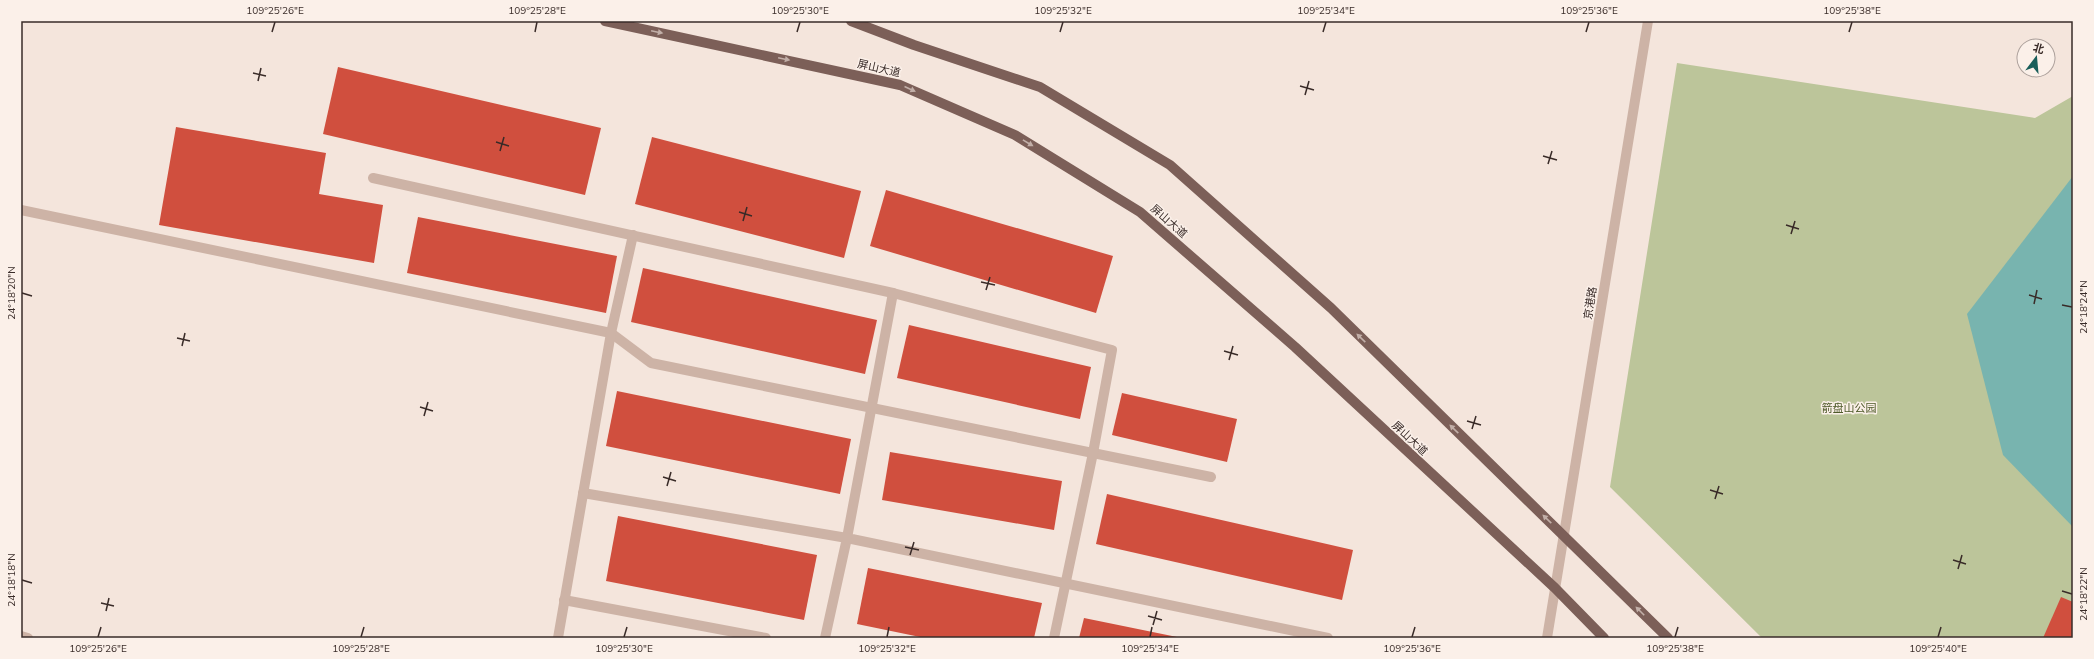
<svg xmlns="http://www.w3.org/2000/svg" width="2094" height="659" viewBox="0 0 2094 659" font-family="Mulish,'Noto Sans SC',sans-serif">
  <rect width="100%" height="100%" fill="#f4e5dc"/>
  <polygon fill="#bcc59a" points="1677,63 2035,118 2073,96 2073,638 1762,638 1610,487"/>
  <polygon fill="#78b4af" points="2073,176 2073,527 2003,455 1967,314"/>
  <g fill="#d04f3e">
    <polygon points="338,67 601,128 585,195 323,134"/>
    <polygon points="176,127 326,153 319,194 383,205 374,263 159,225"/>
    <polygon points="652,137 861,191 844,258 635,204"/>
    <polygon points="886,190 1113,256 1096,313 870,246"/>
    <polygon points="418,217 617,256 606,313 407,273"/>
    <polygon points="643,268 877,320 865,374 631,322"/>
    <polygon points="909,325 1091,367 1080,419 897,378"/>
    <polygon points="617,391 851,439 840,494 606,446"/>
    <polygon points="1122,393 1237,419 1227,462 1112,435"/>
    <polygon points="890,452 1062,481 1054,530 882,500"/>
    <polygon points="1107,494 1353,550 1342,600 1096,544"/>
    <polygon points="618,516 817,555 804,620 606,581"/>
    <polygon points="868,568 1042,603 1034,638 925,638 857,624"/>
    <polygon points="2061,597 2073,602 2073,638 2043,638"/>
    <polygon points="1084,618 1177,637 1177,638 1079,638"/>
  </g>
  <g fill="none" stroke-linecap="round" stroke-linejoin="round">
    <g stroke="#cdb3a6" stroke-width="10">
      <polyline points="373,178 893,293 847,538 1328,638"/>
      <polyline points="21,210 611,333 651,363 1211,477"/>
      <polyline points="893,293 1112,350 1093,453 1054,638"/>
      <polyline points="583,493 847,538 825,638"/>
      <polyline points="564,600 766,638"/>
      <polyline points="21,636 28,638"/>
      <polyline points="558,638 611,333 633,235"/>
      <polyline points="1547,638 1648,21"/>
    </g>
    <g stroke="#7c5f58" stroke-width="10">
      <polyline points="605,21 900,85 1015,135 1140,212 1295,347 1555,588 1604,638"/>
      <polyline points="851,21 914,45 1040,87 1170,165 1331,308 1668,638"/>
    </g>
  </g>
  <defs><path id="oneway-solid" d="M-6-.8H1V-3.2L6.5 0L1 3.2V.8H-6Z"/></defs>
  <g fill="#c2afa8">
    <use href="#oneway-solid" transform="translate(657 32) rotate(12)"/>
    <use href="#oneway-solid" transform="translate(784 59) rotate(12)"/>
    <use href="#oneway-solid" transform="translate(910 89) rotate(24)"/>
    <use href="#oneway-solid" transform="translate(1028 143) rotate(31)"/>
    <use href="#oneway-solid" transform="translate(1361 338) rotate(-136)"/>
    <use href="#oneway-solid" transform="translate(1454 429) rotate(-136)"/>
    <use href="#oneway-solid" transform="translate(1547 519) rotate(-136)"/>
    <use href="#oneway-solid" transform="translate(1640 611) rotate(-135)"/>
  </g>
  <path fill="none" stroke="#392b28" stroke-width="1.5" d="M272 32 275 22M535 32 537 22M797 32 800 22M1060 32 1063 22M1323 32 1326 22M1586 32 1589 22M1849 32 1852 22M253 73 266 76M258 81 261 68M1300 86 1314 90M1305 95 1309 81M496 142 509 146M500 151 504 137M1543 156 1557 160M1548 164 1552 151M739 212 752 216M743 221 747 207M1786 225 1799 229M1791 234 1795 221M981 282 995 285M986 290 990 277M22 293 32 296M2029 295 2042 299M2034 304 2037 290M2062 305 2072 307M177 338 190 341M182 346 185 333M1224 351 1238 355M1229 360 1233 346M420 407 433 411M424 416 428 402M1467 421 1481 425M1472 429 1476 416M663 477 676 481M667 486 671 472M1710 490 1723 494M1715 499 1719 486M905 547 919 550M910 555 914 542M1953 560 1966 564M1958 569 1962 555M22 580 32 583M2062 591 2072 594M101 603 114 606M106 611 109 598M1148 616 1162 620M1153 625 1157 611M98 637 101 627M361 637 364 627M624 637 627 627M887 637 889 627M1150 637 1152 627M1412 637 1415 627M1675 637 1678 627M1938 637 1941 627"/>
  <g text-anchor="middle" stroke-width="3" stroke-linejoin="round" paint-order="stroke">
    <g font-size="11" fill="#392b28" stroke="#fbf0e9">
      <text transform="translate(879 68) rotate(13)" y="4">屏山大道</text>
      <text transform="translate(1169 221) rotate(41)" y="4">屏山大道</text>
      <text transform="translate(1590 303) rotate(-81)" y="4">京港路</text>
      <text transform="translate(1410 438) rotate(43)" y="4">屏山大道</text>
    </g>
    <g font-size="11" fill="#4e5a29" stroke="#fbf0e9">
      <text x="1849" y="412">箭盘山公园</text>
    </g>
  </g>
  <rect width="2094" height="659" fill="none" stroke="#fbf0e9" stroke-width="44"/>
  <g transform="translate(2036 58) rotate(16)"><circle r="19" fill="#fbf0e9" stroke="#ada19c"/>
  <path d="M0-3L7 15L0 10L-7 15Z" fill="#195e5a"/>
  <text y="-6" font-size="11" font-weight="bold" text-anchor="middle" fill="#392b28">北</text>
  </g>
  <rect x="22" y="22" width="2050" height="615" fill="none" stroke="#392b28" stroke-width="1.5"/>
  <g font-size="10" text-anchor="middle" fill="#392b28">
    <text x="275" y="14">109°25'26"E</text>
    <text x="537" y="14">109°25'28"E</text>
    <text x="800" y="14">109°25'30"E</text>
    <text x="1063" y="14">109°25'32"E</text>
    <text x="1326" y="14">109°25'34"E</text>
    <text x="1589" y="14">109°25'36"E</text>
    <text x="1852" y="14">109°25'38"E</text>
    <text transform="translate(11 293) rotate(-90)" y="4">24°18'20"N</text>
    <text transform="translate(2083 307) rotate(-90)" y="4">24°18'24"N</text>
    <text transform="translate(11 580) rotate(-90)" y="4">24°18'18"N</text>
    <text transform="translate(2083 594) rotate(-90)" y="4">24°18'22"N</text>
    <text x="98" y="652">109°25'26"E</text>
    <text x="361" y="652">109°25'28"E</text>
    <text x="624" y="652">109°25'30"E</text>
    <text x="887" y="652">109°25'32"E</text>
    <text x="1150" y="652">109°25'34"E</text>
    <text x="1412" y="652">109°25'36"E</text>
    <text x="1675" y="652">109°25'38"E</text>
    <text x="1938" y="652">109°25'40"E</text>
  </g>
</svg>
